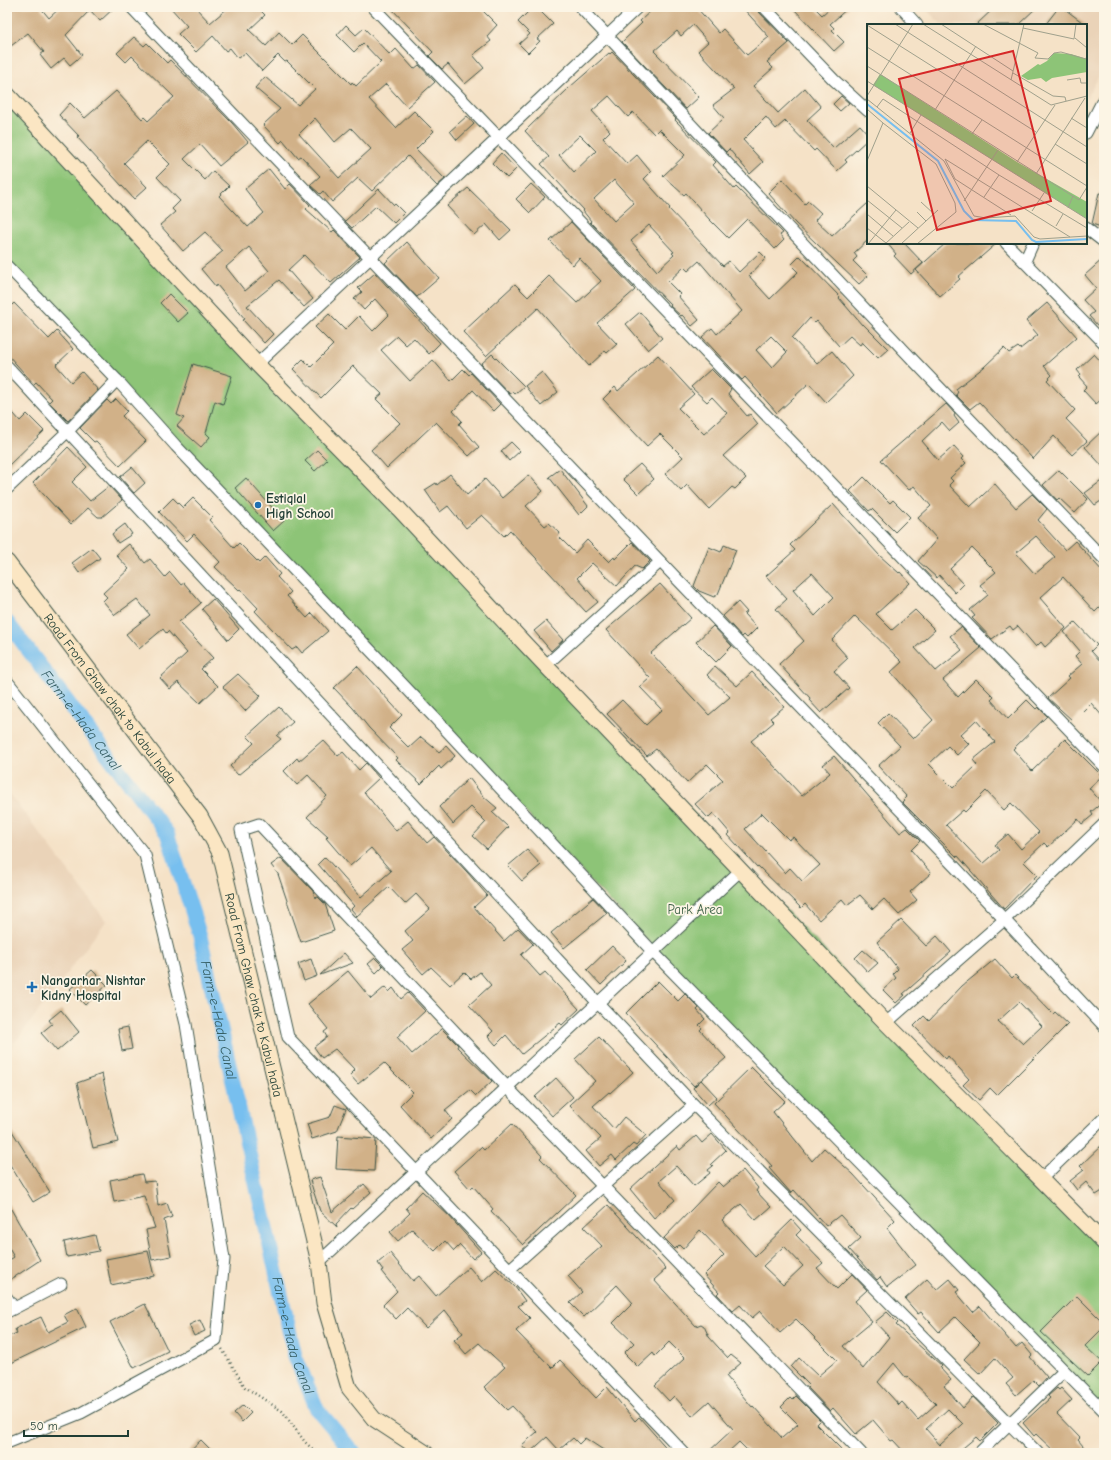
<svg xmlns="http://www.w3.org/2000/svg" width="1111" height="1460" viewBox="0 0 1111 1460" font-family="'Comic Neue',sans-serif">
  <rect width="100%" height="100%" fill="#fcf5e5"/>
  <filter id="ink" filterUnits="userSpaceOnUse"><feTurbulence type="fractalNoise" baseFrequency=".025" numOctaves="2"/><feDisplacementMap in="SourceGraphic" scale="8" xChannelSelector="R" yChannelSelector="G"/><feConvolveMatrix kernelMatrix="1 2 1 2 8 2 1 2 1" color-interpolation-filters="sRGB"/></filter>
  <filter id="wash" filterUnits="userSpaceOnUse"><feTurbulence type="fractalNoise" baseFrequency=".012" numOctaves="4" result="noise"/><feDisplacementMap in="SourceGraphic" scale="16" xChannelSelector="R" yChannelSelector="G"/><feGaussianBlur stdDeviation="0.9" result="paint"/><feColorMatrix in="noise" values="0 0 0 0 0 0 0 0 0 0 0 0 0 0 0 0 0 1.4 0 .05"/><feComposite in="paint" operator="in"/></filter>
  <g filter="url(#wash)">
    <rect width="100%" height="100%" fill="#f5e2c7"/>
    <g fill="#ead3b8">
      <polygon points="924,7 1104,7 1104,66 1086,100 1086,25 942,25"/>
      <polygon points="7,790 106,921 7,1053"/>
    </g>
    <polygon fill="#8dc477" stroke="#568056" points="7,94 1104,1243 1104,1411 841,1144 7,267"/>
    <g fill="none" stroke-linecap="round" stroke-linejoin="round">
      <path stroke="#77bfef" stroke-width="15" id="s1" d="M7 622 167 833 200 936 295 1356 317 1409 354 1453"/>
    </g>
    <g id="blocks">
      <g fill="#d1b188" fill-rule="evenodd">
        <polygon points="12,7 40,7 49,18 61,7 115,7 100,21 90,10 66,35 82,55 70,65 64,58 51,69 40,55 44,52 28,33 7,49 7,11"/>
        <path d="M170 7H195L210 23 229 7H257L265 15 249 30 266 46 279 32 292 45 302 35 351 84 352 82 356 86 381 62 363 43 354 52 337 35 346 25 356 35 364 28 390 55 396 49 414 69 419 65 435 82 407 107 386 84 369 99 396 128 414 111 434 131 416 149 445 179 437 186 408 156 372 191 358 178 332 202 323 191 320 194 310 185 320 176 301 156 298 158 283 140 280 143 263 125 280 109 255 88 265 77 298 105 315 89 287 61 285 62 278 55 262 71 245 53 238 58 230 48 226 51 213 36 196 52 178 34 187 26ZM315 118 335 142 351 128 371 149 339 178 299 134Z"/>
        <polygon points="390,7 479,7 497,25 487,36 491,41 473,55 484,68 465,84 448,64 442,69 429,56 433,52"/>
        <polygon points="533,7 536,7 553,24 537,39 540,41 528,53 519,44 530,34 518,22"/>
        <polygon points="655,7 696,7 719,33 723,29 747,55 769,37 742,7 757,7 759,12 789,43 767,62 773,68 753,86 778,113 805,88 821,107 807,120 834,148 860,125 868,134 868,139 845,160 847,162 837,171 816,149 814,151 785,121 776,129 766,117 743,140 763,162 750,174 729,149 726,152 708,133 724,118 713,105 734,89 698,51 708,42 693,25 681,36 677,31 654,51 699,97 686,109 622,42 642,23 640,21"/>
        <polygon points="792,7 814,7 822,15 831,7 849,7 830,24 834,28 832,30 844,42 834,51"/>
        <polygon points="995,7 1037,7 1018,25 976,25"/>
        <polygon points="1059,7 1062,7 1086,25 1045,25"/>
        <path d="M134 37 144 46 147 43 167 63 170 60 232 123 248 142 219 166 200 144 184 159 205 180 213 171 229 186 219 196 248 227 264 213 245 189 269 169 285 189 290 184 310 205 306 209 332 232 334 230 360 257 331 283 304 255 288 270 313 299 304 307 279 280 247 306 273 334 264 343 243 320 245 319 217 285 216 287 201 269 223 251 205 232 183 251 160 225 175 212 172 209 180 201 157 177 170 164 147 141 124 163 147 187 134 199 77 137 79 136 59 115 70 103 85 118 116 91 142 119 144 117 148 121 174 97 132 56 126 62 117 53ZM249 247 269 271 245 291 226 267Z"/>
        <path d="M612 52 676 119 675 120 716 162 713 165 734 189 736 187 783 233 780 235 784 240 775 249 747 219 728 238 709 219 686 193 684 195 663 176 685 155 659 129 654 134 633 112 628 117 609 96 592 111 610 131 603 138 627 164 637 155 651 172 644 179 670 208 669 209 723 266 729 261 739 272 760 252 766 258 749 276 770 299 798 272 791 265 800 256 840 297 839 298 862 325 863 324 888 349 878 358 862 342 860 345 850 336 839 346 817 321 815 323 810 318 792 338 817 364 832 351 853 376 826 402 809 383 777 413 745 377 742 380 702 337 712 328 717 334 742 311 699 261 688 271 684 267 668 282 680 294 678 296 699 320 692 326 682 315 681 316 670 306 671 305 590 222 591 221 583 211 584 210 541 164 549 157 525 131 570 87 609 53 610 54ZM580 135 596 151 574 172 559 155ZM614 180 634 203 614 221 594 199ZM649 225 674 252 672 253 674 255 657 271 631 241ZM771 336 787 352 772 368 756 350Z"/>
        <polygon points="841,96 849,103 840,111 833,104"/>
        <polygon points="467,116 474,124 457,140 450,131"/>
        <polygon points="501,153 516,169 507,178 492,163"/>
        <polygon points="782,179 805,204 808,201 821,213 815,220 832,236 868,203 868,240 854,253 857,257 853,261 868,276 859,284 795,223 768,193"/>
        <polygon points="531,184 545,197 530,213 516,199"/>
        <polygon points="468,188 511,230 500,240 486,224 474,235 447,206"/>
        <polygon points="379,189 394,205 395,204 404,213 394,223 376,206 352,228 345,221"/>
        <polygon points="1099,193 1104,194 1104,228 1092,224"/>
        <polygon points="571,222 635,290 597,323 617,344 607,353 605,351 589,366 538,308 486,356 463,332 515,284 528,297 549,276 577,303 601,281 579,258 573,265 550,241"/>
        <polygon points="407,242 439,278 417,297 385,263"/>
        <polygon points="887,243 904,243 923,263 911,274 894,256 896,254"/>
        <polygon points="946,243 997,243 958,277 960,279 940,296 916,270"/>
        <polygon points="1104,258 1104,323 1103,322 1098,326 1089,316 1094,312 1083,300 1096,288 1085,275"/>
        <polygon points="375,273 440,343 429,354 414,338 406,345 397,336 381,350 410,381 433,360 451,381 463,369 469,375 471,373 500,404 493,411 473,390 453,411 462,421 459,424 479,447 469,456 436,422 387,468 371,450 400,423 376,399 382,394 353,366 321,398 293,369 303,359 311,367 333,345 315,327 329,314 345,330 359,316 373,331 389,315 375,299 364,310 354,299 362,292 358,288"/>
        <polygon points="169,294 188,313 178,322 160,303"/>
        <polygon points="14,303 49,339 57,331 73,349 56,365 71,382 82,372 98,390 68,421 49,402 52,399 36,382 34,384 7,354 7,310"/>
        <polygon points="1047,303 1077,337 1044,366 1052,375 1047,380 1075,410 1066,419 1087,441 1072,455 1054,436 1033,459 979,402 970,409 956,395 958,392 956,389 984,367 1004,348 1009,353 1018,347 1020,349 1038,335 1026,321"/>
        <polygon points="640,312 662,338 648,350 626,324"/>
        <polygon points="492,354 524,386 515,394 513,392 510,394 481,364"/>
        <polygon points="1094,354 1104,365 1104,397 1096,404 1083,390 1087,386 1079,377 1081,375 1077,370"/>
        <polygon points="658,355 694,394 678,408 704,434 727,413 712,397 707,402 691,387 711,369 731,389 728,394 747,416 750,414 758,424 723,456 746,478 735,489 732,487 709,509 687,485 681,491 665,474 683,457 660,434 647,446 603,399 615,387 618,391"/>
        <polygon points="193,364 232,376 223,404 215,401 206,433 210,437 201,447 177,426 184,418 177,415"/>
        <polygon points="542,372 558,392 541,406 525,386"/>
        <polygon points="116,399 127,411 122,416 146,441 120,466 96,441 94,442 80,428 107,400 111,404"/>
        <path d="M946 404 955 414 954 416 959 423 950 431 942 422 922 441 938 460 954 446 964 457 962 459 966 463 950 478 953 481 949 485 970 507 995 484 1016 508 1032 494 1047 509 1038 520 1065 550 1075 541 1104 573V603L1095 612 1063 577 1040 598 1066 628 1045 647 1041 642 1036 647 1018 626 1013 630 1010 626 992 639 972 618 975 616 970 610 988 595 980 585 996 572 972 548 950 569 964 584 955 593 939 575 937 578 918 561 937 539 918 518 931 506 914 486 909 490 881 460ZM1036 536 1055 557 1035 574 1016 553Z"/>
        <polygon points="7,406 20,421 27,414 44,431 7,467"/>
        <polygon points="1104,429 1104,468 1085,447"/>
        <polygon points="511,442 520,451 509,461 501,451"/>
        <polygon points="68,447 87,467 72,482 90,501 109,486 122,500 102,517 98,517 88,508 71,524 33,483"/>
        <polygon points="317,450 327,460 315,471 305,461"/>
        <polygon points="640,464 654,479 638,494 623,479"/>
        <polygon points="132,467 145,483 134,493 120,477"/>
        <polygon points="560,469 588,506 579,515 549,477"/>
        <polygon points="1059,470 1088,499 1075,513 1059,498 1057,500 1043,485"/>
        <polygon points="450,474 467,495 485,479 502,498 529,475 543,491 526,506 545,526 549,523 560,533 558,536 575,553 587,540 609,562 614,557 615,559 632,542 650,561 642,569 635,566 617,586 592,563 577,578 598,602 586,612 510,530 504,536 482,515 466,528 448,506 440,512 425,490 436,483 437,485"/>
        <polygon points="864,477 890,503 893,500 910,517 895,532 872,509 869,511 850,491"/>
        <polygon points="246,478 284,521 273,531 235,488"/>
        <polygon points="1104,479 1104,499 1095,505 1085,493"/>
        <polygon points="173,498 183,508 193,498 212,517 209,520 234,548 239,543 259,563 265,557 280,574 277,577 291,592 287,596 307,618 312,613 328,631 302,653 297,647 292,650 255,611 258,608 240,589 239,590 215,567 220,562 194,534 187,541 159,512"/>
        <path d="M833 504 879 555 899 573 900 572 910 583 876 614 892 630 915 610 935 630 915 648 936 671 962 650 950 636 961 627 981 648 943 680 958 697 976 679 994 697 991 700 1008 719 1027 700 1036 709 1038 707 1047 716 1013 749 1032 771 1065 739 1102 776 1089 788 1102 803 1091 812 1093 815 1082 824 1078 819 1048 847 1044 843 1024 862 1037 875 1004 909 958 856 957 857 902 802 907 797 878 766 900 746 878 723 888 713 913 739 933 720 891 672 902 662 855 616 832 640 848 658 834 671 849 688 821 713 809 700 810 698 779 664 804 641 776 609 787 599 766 576 795 550 790 545ZM812 573 834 597 815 616 793 590ZM976 720 995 742 973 760 977 765 953 788 929 764 948 746 957 755 969 744 960 735ZM986 791 1004 810 1011 803 1039 832 1021 849 1008 834 995 845 999 850 983 864 946 825 963 810 965 812Z"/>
        <polygon points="125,524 132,534 118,543 112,534"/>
        <polygon points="129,544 145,563 150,559 165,577 170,572 181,585 184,583 201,603 179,622 213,658 201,669 218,686 200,703 178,682 170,689 160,678 187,653 168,631 166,633 163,629 139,649 126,634 150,615 137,599 115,615 103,601 107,597 103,593 129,569 116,555"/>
        <polygon points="724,545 736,550 718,594 714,597 699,591 694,586 709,547 721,552"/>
        <polygon points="92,548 100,558 79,573 72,563"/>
        <path d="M660 584 691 618 651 653 709 715 730 697 707 675 715 666 737 686 752 672 784 707 770 718 774 722 751 741 802 796 830 773 823 765 834 756 900 833 907 828 920 841 911 850 931 873 910 892 917 900 899 915 884 899 873 909 860 895 847 905 842 899 819 920 805 904 801 908 758 866 757 867 728 835 730 833 713 813 708 818 695 804 723 780 707 764 687 783 656 749 647 756 607 714 622 700 646 725 662 710 640 687 650 678 606 630ZM762 813 789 840 793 837 820 865 802 881 790 868 785 873 745 829Z"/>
        <polygon points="213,599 239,629 228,640 202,609"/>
        <polygon points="738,602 747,612 744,614 757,628 747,638 744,635 742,637 723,616"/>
        <polygon points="546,621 563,640 551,651 534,631"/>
        <polygon points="1075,622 1097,645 1091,651 1104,665 1104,718 1091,703 1073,721 1048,698 1070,678 1068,676 1082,664 1075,656 1080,651 1064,632"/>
        <polygon points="713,626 732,646 716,662 696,642"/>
        <polygon points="357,666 402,715 389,728 409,748 421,737 439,752 446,746 455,756 441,769 439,766 421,784 396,760 398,758 369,728 353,708 334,688"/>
        <polygon points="238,674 261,696 245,711 223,687"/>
        <polygon points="279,707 293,722 277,736 281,739 238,775 230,766 254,743 247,736"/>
        <polygon points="323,740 338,756 343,752 359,770 366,763 379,778 364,792 396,831 408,821 427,843 434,837 467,872 487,895 474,907 504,941 518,928 533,944 521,955 540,976 545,972 579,1009 562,1025 560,1023 522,1054 506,1035 496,1045 488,1036 493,1031 469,1005 491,985 480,972 471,979 464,972 450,985 431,967 423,974 402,950 413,941 405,931 430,909 416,894 405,904 389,887 357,916 351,909 354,906 318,864 325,857 361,897 391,871 371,848 350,866 326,838 328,836 307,817 327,796 308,775 297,785 284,771 297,758 299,761"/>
        <polygon points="469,778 483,796 497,808 492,812 508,827 487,849 473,836 486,822 471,807 453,824 439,807"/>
        <polygon points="527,850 541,865 522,881 508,866"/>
        <polygon points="281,858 313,891 315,898 318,897 325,904 334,931 301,942 278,874 271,865"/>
        <polygon points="593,898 607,913 564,948 551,933"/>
        <polygon points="901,920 926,946 937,936 951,952 903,994 905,995 896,1003 883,990 896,978 893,974 898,969 877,942"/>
        <polygon points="612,946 626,961 601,985 587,970"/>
        <polygon points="863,950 878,963 868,972 855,958"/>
        <polygon points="344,953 353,963 320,975"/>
        <polygon points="375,958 383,966 376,973 368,964"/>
        <polygon points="311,959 317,976 304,981 298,964"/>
        <path d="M995 959 1012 978 1015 975 1053 1014 1055 1012 1068 1024 997 1095 990 1088 979 1100 963 1085 969 1079 948 1056 946 1059 914 1026 924 1016 929 1021 962 986ZM1019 1002 1042 1026 1023 1044 998 1021Z"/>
        <polygon points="92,970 107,985 85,1005 70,989"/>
        <polygon points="348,971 371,999 385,987 389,992 393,988 401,999 408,993 425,1011 397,1037 412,1054 442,1029 458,1045 457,1047 492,1081 476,1096 470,1090 445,1110 452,1119 431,1139 400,1105 413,1092 384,1063 358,1084 350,1075 355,1070 335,1049 322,1058 314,1047 327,1037 324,1032 328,1029 308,1004"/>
        <polygon points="658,981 678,1001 685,994 699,1008 697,1010 705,1019 699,1025 702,1028 700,1030 726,1058 694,1086 626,1013"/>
        <polygon points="61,1010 79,1032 57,1051 41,1033 52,1024 49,1020"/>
        <polygon points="128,1027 132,1049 122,1051 118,1029"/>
        <polygon points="599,1037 633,1072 610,1093 609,1092 593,1106 614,1129 624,1117 646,1135 636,1146 633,1144 616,1160 612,1155 599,1166 586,1151 601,1138 569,1105 595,1081 575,1059"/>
        <polygon points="751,1067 785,1101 773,1112 812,1161 824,1148 853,1174 895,1220 887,1228 916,1265 887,1287 880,1277 877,1280 849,1249 861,1238 840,1215 826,1226 794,1190 791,1193 769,1168 772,1166 714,1103"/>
        <polygon points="102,1074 118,1142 93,1148 77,1083"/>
        <polygon points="556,1078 573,1097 552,1116 535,1097"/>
        <polygon points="701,1080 717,1097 708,1105 693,1088"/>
        <polygon points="335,1105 346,1109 337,1131 312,1139 307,1124 330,1117"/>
        <polygon points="7,1123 50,1192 33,1202 7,1160"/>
        <polygon points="512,1124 542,1156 540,1158 576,1195 523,1245 491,1211 493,1209 473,1186 470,1189 454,1171 481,1147 484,1150"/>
        <polygon points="712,1134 726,1150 711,1164 713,1166 708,1170 710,1173 694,1186 676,1166 659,1181 675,1200 654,1218 630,1189 677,1146 680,1150 696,1136 702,1143"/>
        <polygon points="338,1136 376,1139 374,1171 336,1169"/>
        <polygon points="1104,1143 1104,1190 1096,1195 1086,1182 1077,1190 1070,1181 1084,1170 1080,1166"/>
        <path d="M743 1170 758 1188 756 1191 771 1207 756 1220 741 1204 722 1220 755 1256 792 1220 801 1230 796 1235 823 1263 817 1268 837 1289 852 1274 867 1290 855 1301 872 1322 843 1346 863 1369 889 1337 875 1322 887 1312 898 1323 896 1325 942 1366 940 1368 951 1380 944 1386 963 1408 973 1397 998 1423 980 1441 976 1437 957 1453H905L893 1440 891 1441 873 1420 856 1434 833 1408 830 1411 807 1387 809 1385 791 1367 799 1358 818 1376 837 1360 796 1319 780 1333 760 1311 752 1318 740 1305 733 1311 717 1294 719 1292 704 1275 724 1255 700 1230 683 1249 679 1245 675 1249 664 1238 718 1182 723 1187ZM784 1246 803 1266 783 1285 763 1266ZM894 1363 906 1378 908 1377 936 1404 918 1420 902 1402 899 1405 878 1382ZM948 1409 963 1424 940 1445 926 1429Z"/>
        <polygon points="142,1174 144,1182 155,1181 158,1206 167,1203 172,1217 164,1220 171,1256 152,1260 146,1230 155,1228 144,1196 114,1202 110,1180"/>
        <polygon points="320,1177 332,1212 364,1184 371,1192 352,1209 351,1208 336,1224 337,1227 320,1211 313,1190 310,1180"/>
        <polygon points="422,1191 449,1216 481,1252 473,1259 460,1245 454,1251 445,1241 435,1251 412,1229 398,1241 390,1232 410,1213 406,1208"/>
        <polygon points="7,1202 40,1260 7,1282 7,1262 14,1257 7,1245"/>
        <polygon points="608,1205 666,1269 654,1280 696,1326 701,1324 704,1326 709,1337 728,1358 731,1355 741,1363 726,1376 752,1407 753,1406 782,1438 798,1424 781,1407 790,1398 792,1400 796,1396 820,1420 816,1424 845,1453 750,1453 739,1442 727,1453 707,1453 733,1429 709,1401 692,1416 674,1396 669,1401 655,1386 685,1358 669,1342 655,1356 653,1353 638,1367 624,1353 634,1343 613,1323 633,1303 617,1285 584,1317 570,1303 582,1292 568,1276 602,1246 584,1227"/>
        <polygon points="95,1235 99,1251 67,1257 64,1242"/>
        <polygon points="148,1251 154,1276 111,1285 106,1259"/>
        <polygon points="390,1253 413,1281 419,1276 436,1296 469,1267 482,1282 496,1269 515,1287 525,1301 518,1306 530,1318 516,1331 552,1368 560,1360 596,1398 607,1387 635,1421 639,1417 671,1453 608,1453 585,1438 579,1444 573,1438 559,1450 547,1437 529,1453 522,1445 537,1432 512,1406 507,1410 484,1387 505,1367 479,1343 466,1354 454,1340 463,1333 445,1310 426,1328 407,1308 396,1319 383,1305 397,1291 381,1271 383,1270 378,1263"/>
        <polygon points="927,1279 937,1290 950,1279 959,1290 956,1292 973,1312 980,1306 1016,1348 1022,1343 1032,1355 1030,1357 1047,1377 1039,1386 1033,1380 1016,1395 1006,1384 1013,1378 995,1358 980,1374 964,1359 980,1342 955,1317 939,1332 921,1312 918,1314 905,1299"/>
        <polygon points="1077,1296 1104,1323 1104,1327 1085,1346 1102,1362 1088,1376 1041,1332"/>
        <polygon points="145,1304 168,1351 134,1368 110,1322"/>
        <polygon points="77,1308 86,1327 7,1365 7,1337 17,1333 15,1329 41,1317 48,1332 68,1322 64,1315"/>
        <polygon points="200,1320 205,1331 194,1336 189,1325"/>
        <polygon points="1057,1388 1059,1390 1061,1388 1072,1400 1057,1414 1080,1438 1078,1440 1089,1453 1056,1453 1036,1434 1034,1436 1023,1423 1050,1398 1048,1396"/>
        <polygon points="243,1405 251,1413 242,1422 234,1413"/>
        <polygon points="201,1440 214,1453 187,1453"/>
      </g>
    </g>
  </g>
  <g filter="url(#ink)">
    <use href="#blocks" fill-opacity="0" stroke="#3f564a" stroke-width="1"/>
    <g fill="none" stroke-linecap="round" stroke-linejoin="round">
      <g stroke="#3f564a" stroke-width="13">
        <g id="street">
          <polyline points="131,7 679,581 955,867 1104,1026"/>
          <polyline points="373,7 1104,766"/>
          <polyline points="580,7 914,361 1104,559"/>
          <polyline points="764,7 834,80 868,111"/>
          <polyline points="901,7 917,25"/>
          <polyline points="1086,133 1104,98"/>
          <polyline points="1086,228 1104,242"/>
          <polyline points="1006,243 1104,343"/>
          <polyline points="1025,261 1033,243"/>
          <polyline points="7,266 117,380 176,446 432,715 653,952 1104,1411"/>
          <polyline points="257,364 638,7"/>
          <polyline points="7,366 598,1003 694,1105 1038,1453"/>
          <polyline points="7,489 68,431 117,380"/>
          <polyline points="546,665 660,562"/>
          <polyline points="7,681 145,855 186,1024 224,1259 216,1340 81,1413 7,1443"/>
          <polyline points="886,1023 1005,919 1104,824"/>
          <polyline points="1041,1179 1104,1118"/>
          <polyline points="319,1262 741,870"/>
          <polyline points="510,1269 694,1105"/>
          <polyline points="7,1298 14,1308"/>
          <polyline points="7,1312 61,1284"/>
          <polyline points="684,1453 288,1037 241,830 259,824 507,1087 861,1453"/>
          <polyline points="979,1453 1064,1371"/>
        </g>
      </g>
      <g stroke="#3f564a" stroke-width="17">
        <g id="secondary">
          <polyline points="7,94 257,364 399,509 527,646 886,1023 1104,1243"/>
          <path id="s2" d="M7 562 200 816 220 853 319 1262 324 1303 349 1388 374 1419 426 1453"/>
        </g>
      </g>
      <polyline stroke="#3f564a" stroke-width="2.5" stroke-dasharray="1 3" stroke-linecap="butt" points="222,1349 245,1387 282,1411 305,1442 317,1453"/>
      <use href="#street" stroke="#fff" stroke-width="11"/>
      <use href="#secondary" stroke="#fbe6c3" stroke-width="15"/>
    </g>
  </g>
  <g fill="#1f6fb2" stroke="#fcf5e5" stroke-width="1.5">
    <circle cx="258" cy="505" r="4"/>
    <path d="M30 981h4v4h4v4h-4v4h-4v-4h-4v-4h4z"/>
  </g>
  <g text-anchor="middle" stroke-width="3.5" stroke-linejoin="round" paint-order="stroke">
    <g font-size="13" font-weight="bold" fill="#1f3d34" stroke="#fcf5e5" text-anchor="start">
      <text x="266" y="503">Estiqlal<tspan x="266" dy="15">High School</tspan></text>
      <text x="41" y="985">Nangarhar Nishtar<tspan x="41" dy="15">Kidny Hospital</tspan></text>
    </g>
    <g font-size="13" fill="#1f3d34" stroke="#fcf5e5">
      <text dy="5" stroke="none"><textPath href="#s2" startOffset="171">Road From Ghaw chak to Kabul hada</textPath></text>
      <text dy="5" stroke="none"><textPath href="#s2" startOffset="507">Road From Ghaw chak to Kabul hada</textPath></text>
    </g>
    <g font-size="13" fill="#3a5f45" stroke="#fcf5e5">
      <text x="695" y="914">Park Area</text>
    </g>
    <g font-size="14" font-style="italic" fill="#355e63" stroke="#fcf5e5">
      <text dy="5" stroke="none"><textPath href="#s1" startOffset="123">Farm-e-Hada Canal</textPath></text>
      <text dy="5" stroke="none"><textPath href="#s1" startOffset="459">Farm-e-Hada Canal</textPath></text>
      <text dy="5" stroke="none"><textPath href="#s1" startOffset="783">Farm-e-Hada Canal</textPath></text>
    </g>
  </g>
  <g transform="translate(867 24)">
    <rect width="220" height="220" fill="#f5e2c7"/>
    <path d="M187 29 204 30 220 35V48L185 54 179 58 174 54 161 56 154 52 171 40 173 41 180 37Z" fill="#8dc477"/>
    <path d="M13 50 150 138 220 178V195L6 61Z" fill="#8dc477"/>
    <path fill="none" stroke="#77bfef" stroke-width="2" d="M0 80 71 137 97 187 106 196 149 197 165 216 169 218 220 215"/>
    <path fill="none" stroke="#9fa08c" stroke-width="1" d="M28 0 220 123M56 0 184 81 220 72M74 0 146 47M116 0 171 29 168 34 181 35 187 29 194 28 219 35 220 31M0 1 169 108M156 4 207 15 209 0M208 14 220 24M0 23 220 162M0 42 212 176 220 163M146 49 186 72 198 73 199 77M144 56 157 0M200 56 213 54 214 59H220M0 57 220 195M0 72 46 0M0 75 77 137 107 192 119 194 148 192 167 213 173 215 220 212M10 83 16 75 132 151 220 204M68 86 109 22M204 94 220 104M16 99 69 140 88 179 89 188 50 220M43 109 54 91M105 110 115 96M188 120 220 140M0 137 16 99 0 85M150 138 188 81M169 150 218 74M0 162 51 204M117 173 132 151M0 176 35 204M97 177 131 126M54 178 67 190M201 184 206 172M165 187 177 169M50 188 59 197M0 190 26 212M144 191 88 155 78 135 203 213M189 202 196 190M0 204 19 219M1 220 29 186M18 220 42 198M34 220 71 186"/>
    <path fill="#d62828" fill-opacity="0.15" stroke="#d62828" stroke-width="2" d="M146 27 184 177 70 206 32 55Z"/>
    <rect width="220" height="220" fill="none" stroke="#1f3d34" stroke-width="2"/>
  </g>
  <rect width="1111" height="1460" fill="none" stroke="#fcf5e5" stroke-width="24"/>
  <path d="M24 1430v6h104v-6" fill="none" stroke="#1f3d34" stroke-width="2"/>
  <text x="30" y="1430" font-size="12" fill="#1f3d34" stroke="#fcf5e5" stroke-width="3" paint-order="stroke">50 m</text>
</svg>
